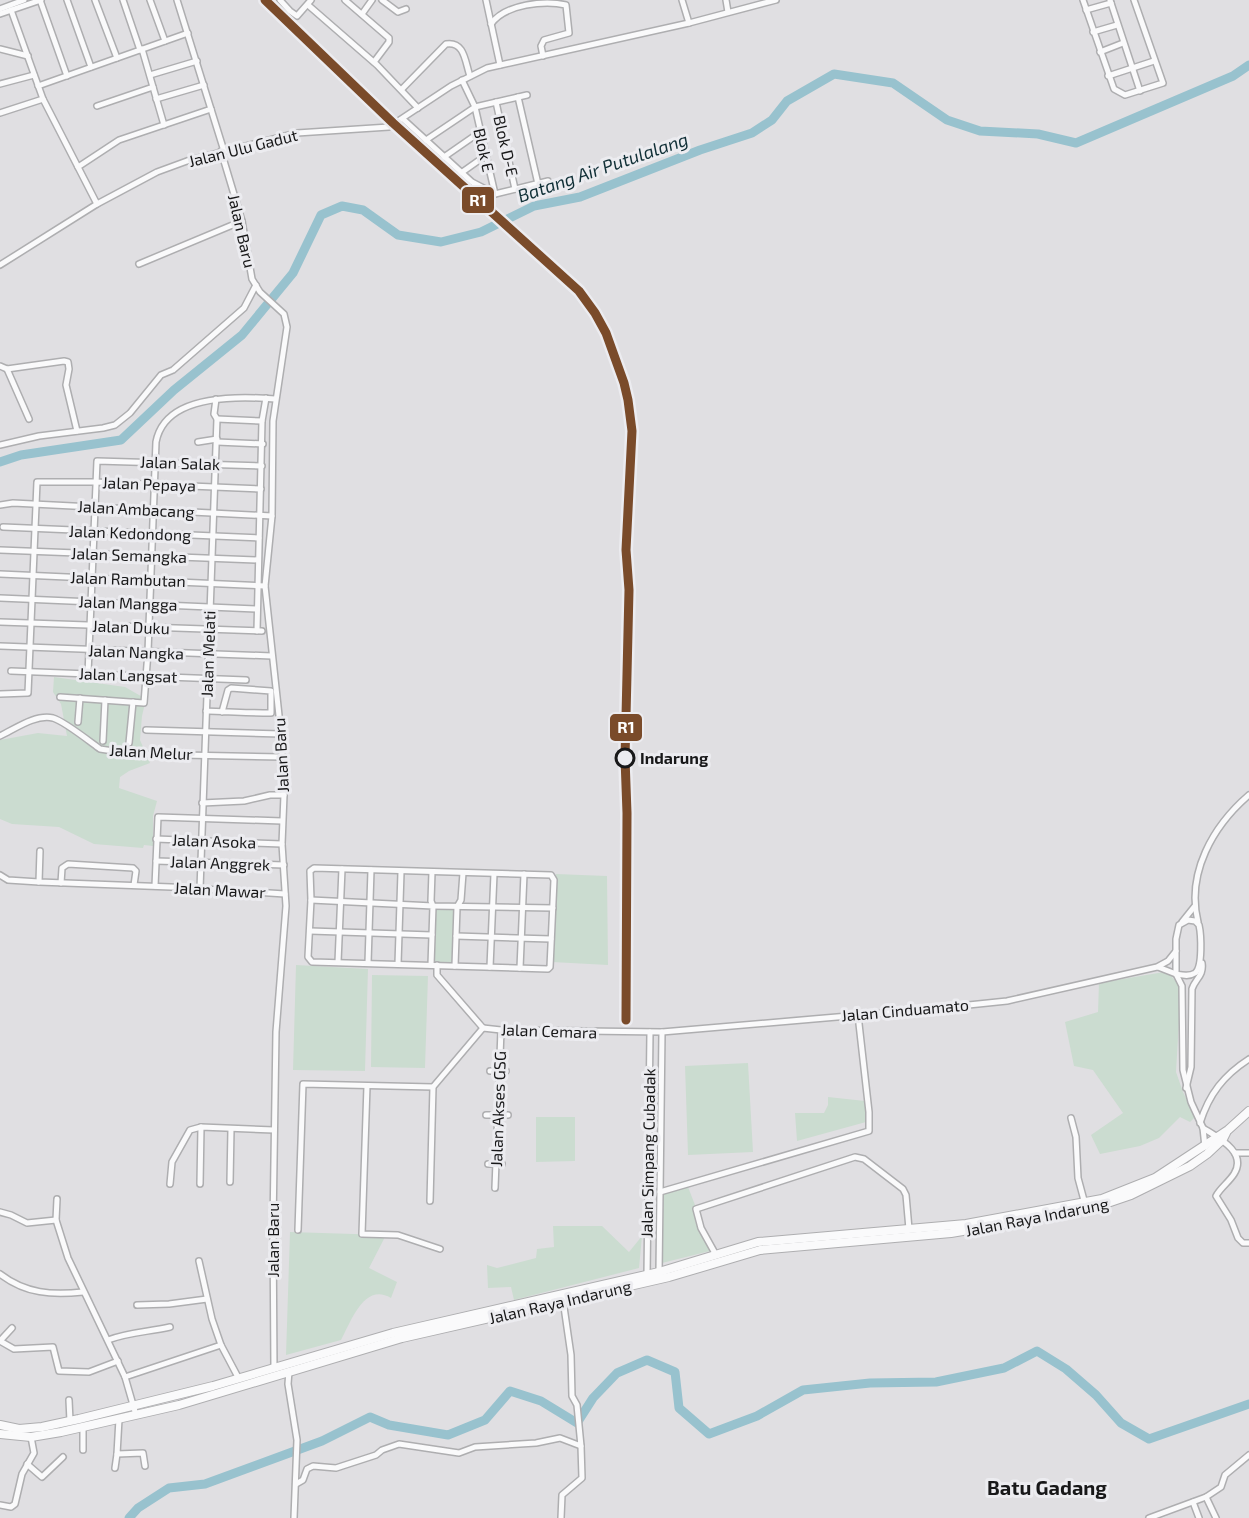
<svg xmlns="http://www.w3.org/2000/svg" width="1249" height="1518" viewBox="0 0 1249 1518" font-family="'Exo 2',sans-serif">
  <rect width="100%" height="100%" fill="#e0dfe2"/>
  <g fill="#cbdcd0">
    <polygon points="54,677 125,687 146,699 142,716 140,740 150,763 129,771 120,777 119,788 157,801 153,816 153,846 144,845 143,848 94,844 59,827 12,824 0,819 0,740 38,733 67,736 61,704 53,692"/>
    <polygon points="556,874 607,876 608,965 552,962"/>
    <polygon points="436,908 456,909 453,964 434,963"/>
    <polygon points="296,965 368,969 365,1071 293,1070"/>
    <polygon points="1170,971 1172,977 1181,987 1176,1072 1183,1092 1195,1117 1190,1122 1180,1117 1159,1138 1140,1146 1100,1154 1091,1135 1123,1113 1093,1070 1074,1066 1065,1022 1098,1012 1099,983"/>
    <polygon points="372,975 428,976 425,1068 371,1067"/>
    <polygon points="748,1063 753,1152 688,1155 685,1066"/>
    <polygon points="828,1097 865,1101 866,1122 797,1141 795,1113 824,1113 828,1105"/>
    <polygon points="536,1117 575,1117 575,1161 536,1162"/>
    <polygon points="688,1187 695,1205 693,1209 696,1224 710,1251 658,1264 660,1195"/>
    <polygon points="553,1226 602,1226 629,1252 642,1236 639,1268 514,1300 511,1287 488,1288 487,1265 497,1268 536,1258 537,1249 554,1247"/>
    <path d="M290 1232 386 1235 369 1268 397 1282 391 1298C364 1282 351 1322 341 1340L286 1355Z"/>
  </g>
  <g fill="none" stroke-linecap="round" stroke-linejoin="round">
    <g stroke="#98c2ce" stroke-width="9">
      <polyline points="0,462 21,455 121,440 174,390 242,335 293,273 321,215 342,206 363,210 398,235 441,242 481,232 534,206 580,197 700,150 752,133 772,120 787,101 834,74 893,83 947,120 980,131 1038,134 1076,143 1233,76 1249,65"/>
      <polyline points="129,1518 138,1508 169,1488 205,1484 322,1441 370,1417 389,1425 448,1435 485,1420 510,1391 541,1401 577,1423 593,1398 617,1373 647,1360 675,1372 679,1408 709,1434 757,1416 803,1390 870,1383 936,1382 1004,1368 1037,1351 1066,1369 1096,1395 1121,1423 1149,1439 1249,1404"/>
    </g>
    <g stroke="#aeaeb0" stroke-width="8">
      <g id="minor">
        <polyline points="40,0 67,76"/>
        <polyline points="67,0 91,67"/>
        <polyline points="95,0 117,58"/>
        <polyline points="123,0 140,50"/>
        <polyline points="150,0 165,41"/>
        <polyline points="177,0 224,151"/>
        <polyline points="280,0 290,11 297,16 311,0"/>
        <polyline points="345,0 389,38 389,42 374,62"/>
        <polyline points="382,0 398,12 406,9"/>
        <polyline points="486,0 500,65"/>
        <polyline points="682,0 689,23"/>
        <polyline points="726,0 728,12"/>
        <polyline points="1083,0 1114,89 1125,95 1163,83 1134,0"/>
        <polyline points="1110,0 1140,91"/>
        <polyline points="308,5 377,65 418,108"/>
        <polyline points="0,9 24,0"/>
        <polyline points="11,10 43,99 97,204"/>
        <polyline points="1086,10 1111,3"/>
        <polyline points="0,14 41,0"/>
        <polyline points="362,14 372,0"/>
        <path d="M491 24C505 4 545 0 566 5L569 33 544 40 541 46 543 56"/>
        <polyline points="1093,32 1117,25"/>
        <polyline points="0,49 28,56"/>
        <polyline points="142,49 164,125"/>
        <polyline points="1100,52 1123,43"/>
        <polyline points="150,75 197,61"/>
        <polyline points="1108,76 1154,61"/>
        <polyline points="462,80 475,107 495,194"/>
        <polyline points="0,84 34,75"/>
        <polyline points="38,86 188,33"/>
        <path d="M402 89 446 44C465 41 465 62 470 76"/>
        <polyline points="518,97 538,184"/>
        <polyline points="156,99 204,85"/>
        <polyline points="496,102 515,189"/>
        <polyline points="97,106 153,87"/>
        <polyline points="0,113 43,99"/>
        <polyline points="403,119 472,182 495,194 548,181"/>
        <polyline points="426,140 475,107 527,95"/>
        <polyline points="221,151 242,221 252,279 260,292 284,314 287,327 273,421 272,516 265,586 281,734 284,795 282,844 286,906 276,1032 273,1225 274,1369"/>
        <polyline points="444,157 480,132"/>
        <polyline points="78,167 119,140 211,109"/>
        <polyline points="461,173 485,156"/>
        <polyline points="139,264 242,221"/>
        <polyline points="0,265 97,204 157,172 187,161 297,133 389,127 451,86 487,68 689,23 776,0"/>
        <polyline points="0,366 7,369 64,361 68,362 69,369 66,385 77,431"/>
        <polyline points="7,369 29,419"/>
        <polyline points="217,419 262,421"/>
        <polyline points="198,442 217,439"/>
        <polyline points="217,442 263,444"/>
        <polyline points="0,445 39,436 103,428 115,425 130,413 161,375 173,370 244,308 256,285"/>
        <polyline points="0,505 13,503 272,516"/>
        <polyline points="3,527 259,538"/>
        <polyline points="0,550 258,560"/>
        <polyline points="0,574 265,586"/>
        <polyline points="0,598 257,609"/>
        <polyline points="0,622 262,631"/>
        <polyline points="257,631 262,421 266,398"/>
        <polyline points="0,646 272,656"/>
        <polyline points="11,671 246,680"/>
        <polyline points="88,674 97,461 262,466"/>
        <polyline points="0,694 28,693 37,482 95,482 261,489"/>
        <path d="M60 697 144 703 148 652 156 442C165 394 238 396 275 399"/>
        <path d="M206 711C228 712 249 713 271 713V691L231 688 228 690 222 712"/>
        <polyline points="78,722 80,698"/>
        <polyline points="146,730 281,734"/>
        <path d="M0 736C15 729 35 714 53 718 64 721 89 741 100 749L133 754 282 757"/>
        <polyline points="103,741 105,700"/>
        <polyline points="129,743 133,702"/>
        <polyline points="202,803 244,801 270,795 284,795"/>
        <polyline points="156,839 282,844"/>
        <polyline points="156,861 284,865"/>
        <polygon points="314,868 551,875 554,880 550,967 548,969 312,962 308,957 311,900 310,871"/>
        <polyline points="432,872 431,901 433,906 553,908"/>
        <polyline points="0,875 8,880 39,882 171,887 285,894"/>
        <polyline points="39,882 40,851"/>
        <polyline points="61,883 62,868 68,864 133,868 136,871 134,885"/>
        <polyline points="155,886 158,817 282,821"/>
        <polyline points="200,889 217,419 214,414 216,399"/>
        <polyline points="311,900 433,906 431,965"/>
        <path d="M1188 920 1195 921 1199 925C1201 934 1203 967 1195 973 1189 977 1182 975 1176 974V939L1179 925Z"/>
        <polyline points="1182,922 1194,907"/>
        <path d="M1198 922C1186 873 1213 826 1249 795"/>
        <polyline points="310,931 432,935"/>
        <polyline points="456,936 551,939"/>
        <polyline points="338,962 342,869"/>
        <polyline points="368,963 371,870"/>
        <polyline points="398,964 401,872"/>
        <polyline points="437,965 437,975 483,1028"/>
        <polyline points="455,966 457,907 461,900 463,873"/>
        <polyline points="490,967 494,874"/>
        <polyline points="1158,967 1176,974 1182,986 1183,1070 1191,1102 1203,1128 1205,1147"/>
        <polyline points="520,968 524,874"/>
        <polyline points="483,1028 501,1030 662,1032 930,1009 1007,1001 1157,967 1168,961 1176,951"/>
        <polyline points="490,1071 506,1071"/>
        <polyline points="367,1086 362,1234 398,1235 440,1249"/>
        <path d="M1186 1088 1191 1067 1192 989C1195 979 1204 976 1202 963"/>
        <polyline points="486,1115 508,1115"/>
        <polyline points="1071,1118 1076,1137 1078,1178 1085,1204"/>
        <path d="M1200 1123C1209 1094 1224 1075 1249 1059"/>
        <path d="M1203 1128C1217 1137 1248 1152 1234 1174 1229 1182 1220 1188 1216 1196L1231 1220 1238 1238 1243 1243H1249"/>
        <polyline points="1235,1153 1249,1153"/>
        <polyline points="488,1164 502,1164"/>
        <polyline points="230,1182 231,1129"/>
        <polyline points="170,1184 172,1162 190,1130 201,1127"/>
        <polyline points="200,1184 201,1127 274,1130"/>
        <polyline points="495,1188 501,1030"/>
        <polyline points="660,1192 869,1131 869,1112 858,1015"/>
        <polyline points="57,1199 56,1220 68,1258 125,1377 136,1415"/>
        <polyline points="430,1201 433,1087 483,1028"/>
        <polyline points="0,1212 11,1215 27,1223 56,1220"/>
        <polyline points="298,1230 303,1084 433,1087"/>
        <polyline points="716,1255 701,1228 696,1209 855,1157 864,1159 903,1189 906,1195 909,1229"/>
        <polyline points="199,1261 212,1319 221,1345 239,1379"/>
        <polyline points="659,1273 662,1032"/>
        <path d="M0 1274C26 1294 52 1295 83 1292"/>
        <polyline points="647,1276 650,1032"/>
        <polyline points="137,1305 169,1304 207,1299"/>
        <path d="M108 1340C129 1332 148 1332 170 1327"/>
        <polyline points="0,1341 14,1349 53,1347 59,1371 89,1372 118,1361"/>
        <polyline points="0,1341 12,1328"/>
        <polyline points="289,1371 288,1384 297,1440 294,1518"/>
        <polyline points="125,1377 221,1345"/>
        <polyline points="69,1400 70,1421"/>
        <polyline points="119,1419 117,1454 143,1453 145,1466"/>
        <polyline points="83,1427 83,1450"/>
        <polyline points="27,1464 42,1477 63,1457"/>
        <polyline points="115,1468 117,1454"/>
        <polyline points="296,1484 303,1480 307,1469 313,1466 336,1468 376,1455 382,1450 399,1444 459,1453 475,1447 536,1443 560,1438 581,1446 577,1405 572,1396 571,1355 563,1300"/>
        <polyline points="1206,1497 1216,1518"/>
        <polyline points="1193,1502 1199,1518"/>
        <polyline points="0,1505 11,1507 15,1504 22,1474 34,1453 31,1437"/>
        <polyline points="561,1518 562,1495 582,1478 581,1446"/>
        <polyline points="1149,1518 1206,1497 1221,1487 1225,1475 1249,1455"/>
      </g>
    </g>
    <g stroke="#aeaeb0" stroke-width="10">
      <g id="highway">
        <polyline points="0,1425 19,1429 42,1427 79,1419 213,1386 393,1333 659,1272 758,1242 966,1224 1102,1199 1155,1178 1228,1130 1249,1111"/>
        <polyline points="0,1434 31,1437 61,1432 179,1405 402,1338 669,1277 760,1250 951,1233 1087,1210 1131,1195 1190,1166 1207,1154 1223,1139 1226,1133"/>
      </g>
    </g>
    <use href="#minor" stroke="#fafafb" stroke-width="5"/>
    <use href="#highway" stroke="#fafafb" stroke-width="8"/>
    <g stroke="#ececf0" stroke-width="14">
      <polyline id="rail-1" points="265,0 393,123 579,291 595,313 606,333 624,383 628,400 632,431 626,550 629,590 625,758 627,813 626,1020"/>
    </g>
    <use href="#rail-1" stroke="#7a4b2a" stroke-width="9"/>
  </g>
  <circle fill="#ececf0" stroke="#181819" stroke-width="3" cx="625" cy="758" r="9"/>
  <g text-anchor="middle" stroke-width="6" stroke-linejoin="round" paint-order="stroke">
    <g font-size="16" fill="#181819" stroke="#ececf0">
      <text transform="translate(506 146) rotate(77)" y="6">Blok D-E</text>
      <text transform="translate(243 148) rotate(-14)" y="6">Jalan Ulu Gadut</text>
      <text transform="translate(484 150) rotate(77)" y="6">Blok E</text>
      <text transform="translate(242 231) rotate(77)" y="6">Jalan Baru</text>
      <text transform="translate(180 463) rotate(2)" y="6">Jalan Salak</text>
      <text transform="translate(149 484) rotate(2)" y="6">Jalan Pepaya</text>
      <text transform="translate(136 509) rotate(3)" y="6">Jalan Ambacang</text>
      <text transform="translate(130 533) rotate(2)" y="6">Jalan Kedondong</text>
      <text transform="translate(129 555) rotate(2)" y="6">Jalan Semangka</text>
      <text transform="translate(128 579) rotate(2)" y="6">Jalan Rambutan</text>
      <text transform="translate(128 603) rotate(2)" y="6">Jalan Mangga</text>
      <text transform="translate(131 627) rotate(2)" y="6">Jalan Duku</text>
      <text transform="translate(136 652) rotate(2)" y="6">Jalan Nangka</text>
      <text transform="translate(208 654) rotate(-88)" y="6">Jalan Melati</text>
      <text transform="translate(128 675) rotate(2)" y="6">Jalan Langsat</text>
      <text transform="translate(151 752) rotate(3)" y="6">Jalan Melur</text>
      <text transform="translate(281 755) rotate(-93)" y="6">Jalan Baru</text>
      <text transform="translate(214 841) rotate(2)" y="6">Jalan Asoka</text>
      <text transform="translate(220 863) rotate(2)" y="6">Jalan Anggrek</text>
      <text transform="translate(220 890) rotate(3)" y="6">Jalan Mawar</text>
      <text transform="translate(905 1010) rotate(-5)" y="6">Jalan Cinduamato</text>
      <text transform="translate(549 1031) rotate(2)" y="6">Jalan Cemara</text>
      <text transform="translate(498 1109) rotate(-88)" y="6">Jalan Akses GSG</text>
      <text transform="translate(648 1153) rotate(-89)" y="6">Jalan Simpang Cubadak</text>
      <text transform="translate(1037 1217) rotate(-11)" y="6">Jalan Raya Indarung</text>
      <text transform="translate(273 1240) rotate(-90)" y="6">Jalan Baru</text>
      <text transform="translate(560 1302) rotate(-13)" y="6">Jalan Raya Indarung</text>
    </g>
    <g font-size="16" font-weight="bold" fill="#181819" stroke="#ececf0" text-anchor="start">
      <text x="640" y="764">Indarung</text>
    </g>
    <g font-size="18" font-style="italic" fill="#113037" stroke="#ececf0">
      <text transform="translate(603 168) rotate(-19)" y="6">Batang Air Putulalang</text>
    </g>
    <g font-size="20" font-weight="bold" fill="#181819" stroke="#ececf0">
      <text x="1047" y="1495">Batu Gadang</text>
    </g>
  </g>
  <g stroke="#ececf0" stroke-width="2">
    <rect x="461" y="186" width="34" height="28" rx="6" fill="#7a4b2a"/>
    <rect x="609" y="713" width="34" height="29" rx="6" fill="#7a4b2a"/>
  </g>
  <g font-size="16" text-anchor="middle" font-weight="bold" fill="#fff">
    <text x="478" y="206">R1</text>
    <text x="626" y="733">R1</text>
  </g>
</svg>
